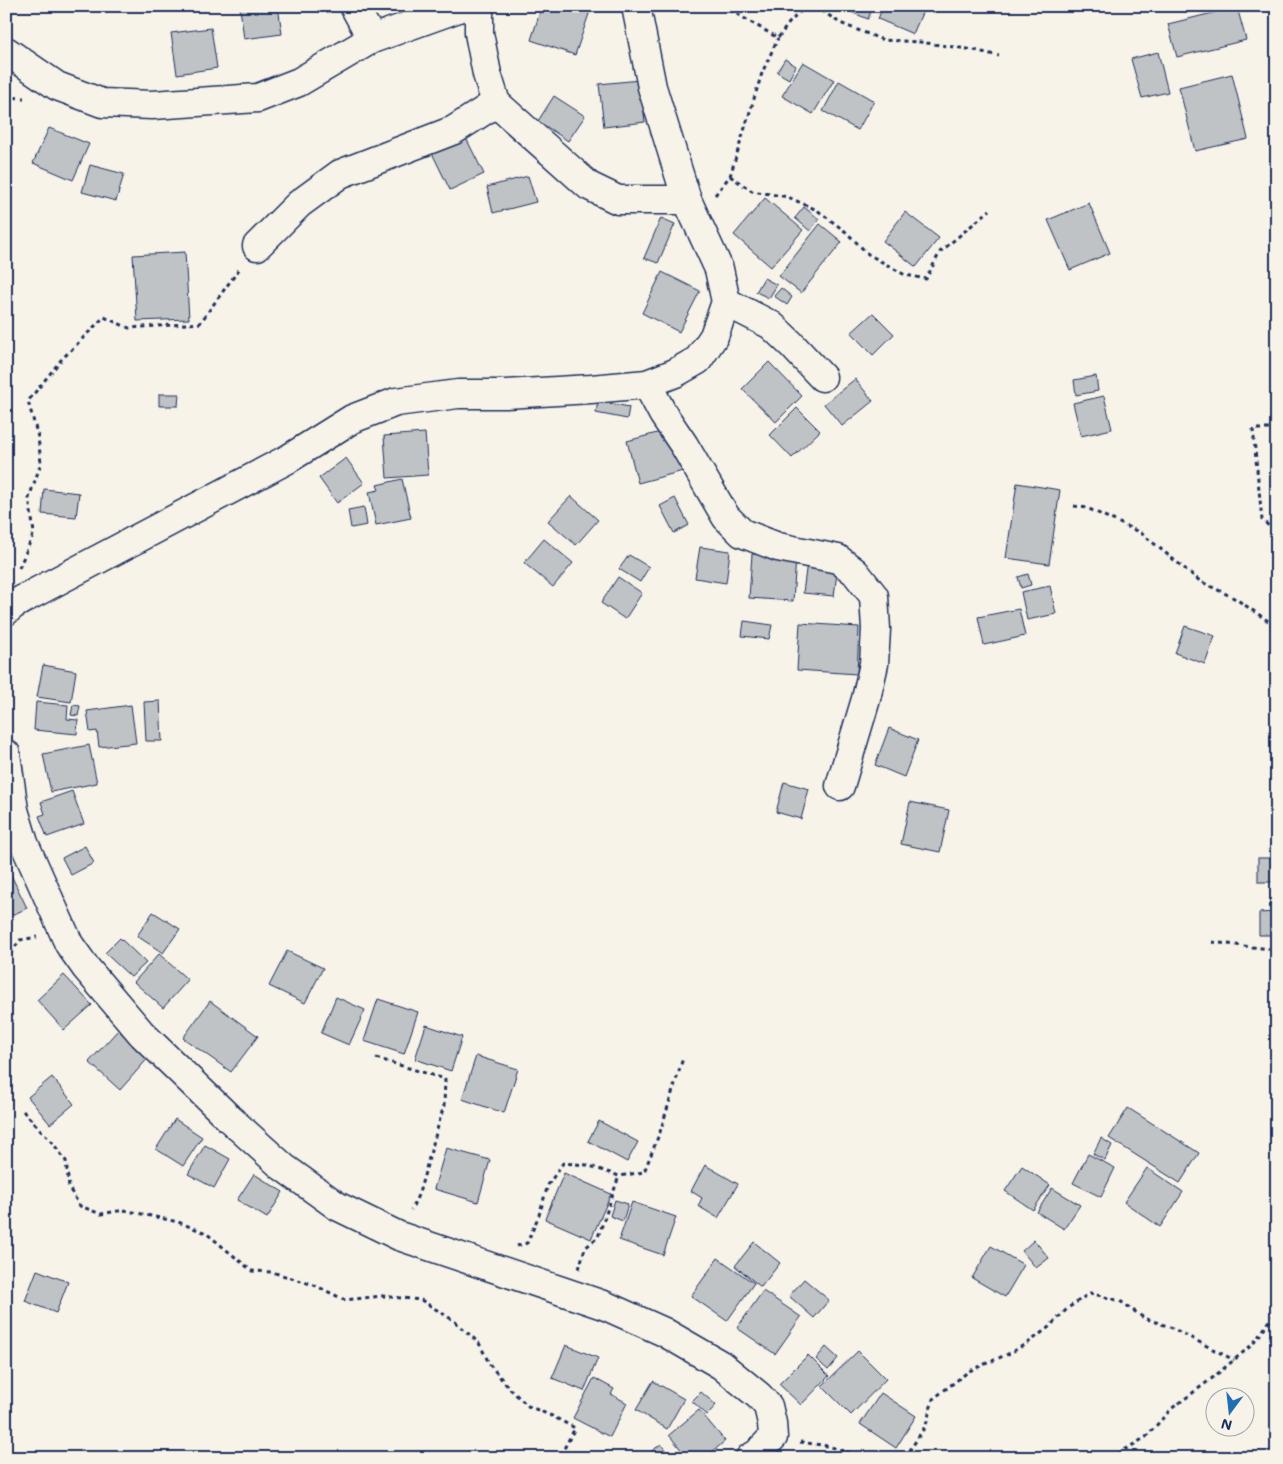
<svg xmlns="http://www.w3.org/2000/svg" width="1283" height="1464" viewBox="0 0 1283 1464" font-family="Mali,sans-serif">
  <rect width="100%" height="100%" fill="#f7f3e8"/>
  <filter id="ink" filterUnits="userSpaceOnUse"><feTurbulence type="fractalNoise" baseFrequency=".02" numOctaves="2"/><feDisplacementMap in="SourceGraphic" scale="10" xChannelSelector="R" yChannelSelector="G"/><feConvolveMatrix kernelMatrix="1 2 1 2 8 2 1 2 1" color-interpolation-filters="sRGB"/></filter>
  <g filter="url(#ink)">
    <g fill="#c0c3c5" stroke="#1b2f5e">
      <polygon points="249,6 278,6 282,34 244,39 240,8"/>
      <polygon points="542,6 591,8 575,55 531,40"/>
      <polygon points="836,6 873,6 868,19"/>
      <polygon points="883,6 925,6 913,34 878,19"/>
      <polygon points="1237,7 1246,40 1177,57 1168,24"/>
      <polygon points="211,28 217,68 177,74 171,33"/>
      <polygon points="1158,52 1168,92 1142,98 1131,59"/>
      <polygon points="785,59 796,66 789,79 777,72"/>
      <polygon points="803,62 834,80 813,114 782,96"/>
      <polygon points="1232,74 1248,139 1195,151 1179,87"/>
      <polygon points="640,80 645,122 604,127 599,84"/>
      <polygon points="839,81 874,101 858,130 823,111"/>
      <polygon points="554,96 585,116 568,141 538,121"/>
      <polygon points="49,128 89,144 73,180 33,163"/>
      <polygon points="466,138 484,174 450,190 432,153"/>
      <polygon points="90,165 124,174 116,201 82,192"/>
      <polygon points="528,176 536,202 493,213 487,187"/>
      <polygon points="765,198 803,230 771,267 734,235"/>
      <polygon points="1089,203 1110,253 1070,270 1048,220"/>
      <polygon points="804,207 819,219 810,231 795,218"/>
      <polygon points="905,212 939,238 916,267 883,241"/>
      <polygon points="661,218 675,224 658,263 644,258"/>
      <polygon points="820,224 842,242 801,293 779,276"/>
      <polygon points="185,252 189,319 137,321 133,255"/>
      <polygon points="662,272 700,291 679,332 642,313"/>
      <polygon points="764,278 777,285 769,298 756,292"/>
      <polygon points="781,288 792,297 787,305 774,296"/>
      <polygon points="873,313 894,334 873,355 851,333"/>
      <polygon points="769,362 802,396 776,422 742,389"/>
      <polygon points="1096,376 1098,391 1076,395 1074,380"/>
      <polygon points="855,379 873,401 842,426 824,404"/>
      <polygon points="159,394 179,394 178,406 159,406"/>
      <polygon points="1104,396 1112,429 1081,436 1073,403"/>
      <polygon points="598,401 629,407 627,419 596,413"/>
      <polygon points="797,408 820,431 792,458 770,435"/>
      <polygon points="672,429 683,471 638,483 627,441"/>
      <polygon points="425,433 428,475 387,478 384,436"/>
      <polygon points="346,458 364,483 337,503 319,478"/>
      <polygon points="402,479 411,518 376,525 369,492 379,490 377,485"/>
      <polygon points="1017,483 1060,490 1049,564 1006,558"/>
      <polygon points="44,489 79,493 76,517 42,514"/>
      <polygon points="571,496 598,520 576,545 548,521"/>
      <polygon points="675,498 689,525 674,533 660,506"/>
      <polygon points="364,507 367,525 351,528 348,510"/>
      <polygon points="544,539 573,563 553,587 524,563"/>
      <polygon points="700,547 730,551 726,583 695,578"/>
      <polygon points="752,554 796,557 793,601 749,598"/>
      <polygon points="629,555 649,567 640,582 619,569"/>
      <polygon points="807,562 838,565 834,596 803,593"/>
      <polygon points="1028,574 1031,585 1021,588 1018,577"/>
      <polygon points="618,577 642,593 625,619 601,603"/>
      <polygon points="1050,586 1056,614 1027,620 1021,592"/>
      <polygon points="1019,609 1025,636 984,645 978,617"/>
      <polygon points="744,621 772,625 769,639 742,636"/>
      <polygon points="800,623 859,627 857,674 797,670"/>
      <polygon points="1185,626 1215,636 1205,664 1175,653"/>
      <polygon points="43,665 76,671 71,702 37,697"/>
      <polygon points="160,701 162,741 146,741 144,702"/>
      <polygon points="36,702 68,705 67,719 78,720 77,734 34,730"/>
      <polygon points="73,705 80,706 78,716 71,715"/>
      <polygon points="131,705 136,743 99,747 97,731 90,732 87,711"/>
      <polygon points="889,728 918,740 904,777 875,765"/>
      <polygon points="89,745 97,783 51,792 43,754"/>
      <polygon points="784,782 809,789 801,819 776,812"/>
      <polygon points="72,791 84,824 47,837 39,816 45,814 41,802"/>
      <polygon points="910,802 949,810 940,852 901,844"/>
      <polygon points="85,846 94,863 71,875 62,858"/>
      <rect x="1258" y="858" width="19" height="24"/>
      <polygon points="11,875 27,908 6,918 6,877"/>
      <polygon points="153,912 180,929 163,953 137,936"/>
      <polygon points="1277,912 1277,935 1259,935 1259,913"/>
      <polygon points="120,938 146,963 131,977 105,953"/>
      <polygon points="287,951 323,968 305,1003 269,986"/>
      <polygon points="159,954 188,980 163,1008 134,982"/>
      <polygon points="64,975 92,1005 64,1030 37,1000"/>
      <polygon points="336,997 365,1010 349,1045 321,1033"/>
      <polygon points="378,999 418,1012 404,1054 364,1041"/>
      <polygon points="210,1001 258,1036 231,1072 183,1038"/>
      <polygon points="426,1025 462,1037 451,1071 415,1059"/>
      <polygon points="118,1030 149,1057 120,1090 89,1062"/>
      <polygon points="476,1056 518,1069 504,1113 462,1099"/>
      <polygon points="52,1077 74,1104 50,1124 28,1097"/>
      <polygon points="1128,1108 1199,1153 1180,1183 1109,1138"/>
      <polygon points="175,1119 202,1137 183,1166 156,1149"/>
      <polygon points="599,1121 638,1142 627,1162 588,1141"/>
      <polygon points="1101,1138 1112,1145 1105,1160 1093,1154"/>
      <polygon points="205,1145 230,1159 214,1188 188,1174"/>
      <polygon points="446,1148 490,1160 478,1202 434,1189"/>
      <polygon points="1088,1154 1115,1168 1101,1197 1073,1183"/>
      <polygon points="705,1165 738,1184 718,1218 698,1206 702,1198 691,1191"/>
      <polygon points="1022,1166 1050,1185 1033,1210 1005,1191"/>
      <polygon points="1147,1168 1183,1192 1160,1227 1124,1202"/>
      <polygon points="564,1173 611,1194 591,1239 545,1219"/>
      <polygon points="254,1174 283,1192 267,1218 237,1200"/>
      <polygon points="1052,1188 1080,1205 1064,1229 1037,1212"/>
      <polygon points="615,1200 628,1204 623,1221 610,1216"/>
      <polygon points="632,1202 676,1217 663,1255 619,1240"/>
      <polygon points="1034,1240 1049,1258 1036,1268 1022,1251"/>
      <polygon points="754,1242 780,1263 761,1287 735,1266"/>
      <polygon points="991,1246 1024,1265 1005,1297 972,1278"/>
      <polygon points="718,1258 754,1283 727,1321 691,1296"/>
      <polygon points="37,1270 68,1282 56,1313 25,1301"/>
      <polygon points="804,1279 829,1300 814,1318 789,1296"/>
      <polygon points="763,1291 801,1317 775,1354 737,1328"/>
      <polygon points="566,1345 598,1358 584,1391 552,1378"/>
      <polygon points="826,1347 838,1358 828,1370 816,1359"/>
      <polygon points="858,1351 886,1379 851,1415 822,1386"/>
      <polygon points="808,1355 829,1376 801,1405 779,1384"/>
      <polygon points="594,1378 614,1389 611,1394 627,1403 610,1437 573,1418"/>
      <polygon points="653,1381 684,1399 667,1429 636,1410"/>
      <polygon points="701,1392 716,1405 707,1415 692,1401"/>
      <polygon points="881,1393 916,1416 896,1448 860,1424"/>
      <polygon points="699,1410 725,1441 705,1458 688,1458 669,1435"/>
      <polygon points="661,1444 671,1458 643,1458"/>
    </g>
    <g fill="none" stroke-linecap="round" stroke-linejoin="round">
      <g stroke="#1b2f5e" stroke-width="31">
        <g id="minor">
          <polyline points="354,6 372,39"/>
          <polyline points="479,6 479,33 487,74 496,103 589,186 618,200 687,200"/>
          <polyline points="6,51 57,86 102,103 152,105 258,98 299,82 372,39 464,6"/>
          <polyline points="257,246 299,204 340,174 454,130 496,103"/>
          <polyline points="726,302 771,325 791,344 822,377"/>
          <polyline points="647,384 663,414 684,445 726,517 742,533 778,547 838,559 855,572 874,596 876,629 874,664 866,699 840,786"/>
          <polyline points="6,611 13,605 25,598 288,459 352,419 396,402 458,394 506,394 591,389 647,384 675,373 698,360 714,336 726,302 719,269 687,200 652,87 636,6"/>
          <polyline points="6,754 14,810 24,843 69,944 86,968 142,1034 231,1120 283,1167 337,1206 399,1236 606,1306 664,1332 721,1365 759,1396 768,1406 772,1423 773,1437 757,1454 750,1458"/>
        </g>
      </g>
      <g stroke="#1b2f5e" stroke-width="3" stroke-dasharray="4 4" stroke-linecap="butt">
        <polyline points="723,6 778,38 789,23 806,6"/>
        <polyline points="815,6 840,23 883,40 920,42 974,50 999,56"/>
        <polyline points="6,97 24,98"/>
        <polyline points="730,176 752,191 788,197 817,210 846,232 868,254 905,275 926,279 940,252 990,210"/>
        <polyline points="715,195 730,176 762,73 778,38"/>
        <polyline points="1277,429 1253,429 1262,520 1277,533"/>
        <polyline points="1074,506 1087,508 1141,533 1200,581 1236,599 1277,627"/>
        <polyline points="19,568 34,533 29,498 41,463 38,437 28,401 61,360 104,317 129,328 200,323 240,268"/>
        <polyline points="1212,942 1277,950"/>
        <polyline points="6,960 20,940 37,937"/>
        <polyline points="376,1058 445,1079 444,1105 419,1193 411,1210"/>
        <polyline points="23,1111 52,1142 66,1161 69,1188 80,1206 101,1214 124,1210 178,1222 206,1233 252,1271 272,1272 314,1285 345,1300 382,1296 421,1300 453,1320 479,1343 490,1365 509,1388 528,1406 552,1416 575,1428 559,1458"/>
        <polyline points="517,1246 527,1243 539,1215 548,1185 563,1163 587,1165 619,1176 644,1172 660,1132 683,1058"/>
        <polyline points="579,1269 585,1248 598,1237 619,1176"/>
        <polyline points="800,1442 828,1446 866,1458"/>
        <polyline points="905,1458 926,1425 933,1399 969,1371 1008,1354 1031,1341 1049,1327 1068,1308 1090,1293 1120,1301 1144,1318 1170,1327 1234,1360"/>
        <polyline points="1111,1458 1146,1437 1171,1409 1210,1380 1253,1344 1277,1311"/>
      </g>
      <use href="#minor" stroke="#f7f3e8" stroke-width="28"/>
    </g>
  </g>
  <rect width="1283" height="1464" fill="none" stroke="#f7f3e8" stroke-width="25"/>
  <rect x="12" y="12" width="1258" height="1439" fill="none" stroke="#1b2f5e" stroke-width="2" filter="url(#ink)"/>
  <g transform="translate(1230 1412) rotate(195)"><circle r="24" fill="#f7f3e8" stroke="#9fa5b1"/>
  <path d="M0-4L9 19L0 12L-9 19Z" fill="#1f6fb2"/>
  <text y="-8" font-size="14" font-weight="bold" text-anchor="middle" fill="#1b2f5e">N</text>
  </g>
</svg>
